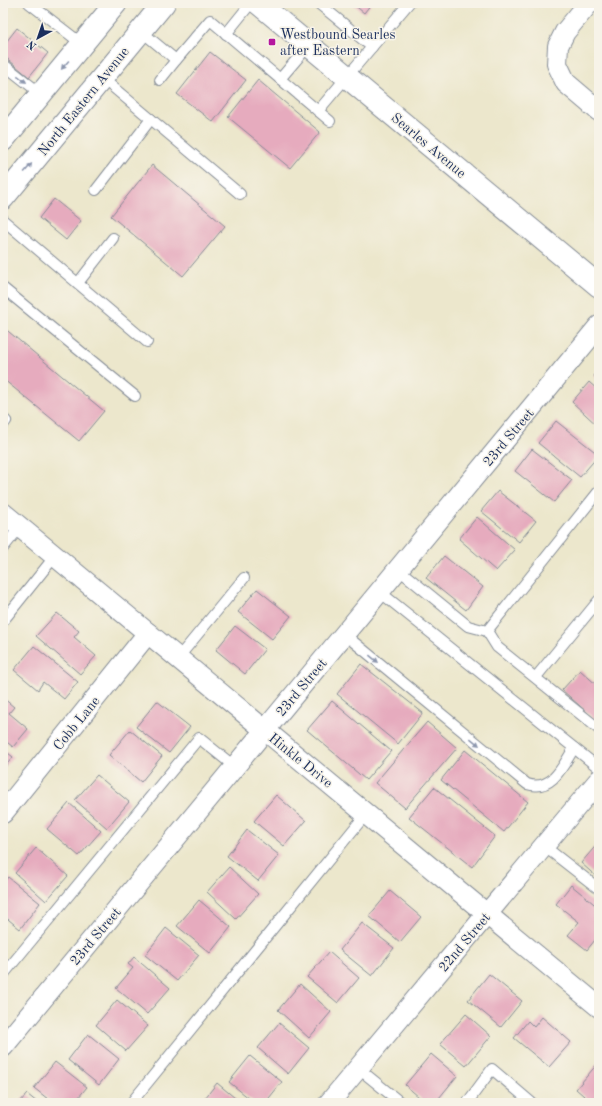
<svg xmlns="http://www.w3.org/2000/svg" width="602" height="1106" viewBox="0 0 602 1106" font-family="'Old Standard TT',serif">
  <rect width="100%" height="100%" fill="#f7f3e8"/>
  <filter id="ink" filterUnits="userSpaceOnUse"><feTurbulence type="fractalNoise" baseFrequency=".025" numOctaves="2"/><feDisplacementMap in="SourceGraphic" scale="8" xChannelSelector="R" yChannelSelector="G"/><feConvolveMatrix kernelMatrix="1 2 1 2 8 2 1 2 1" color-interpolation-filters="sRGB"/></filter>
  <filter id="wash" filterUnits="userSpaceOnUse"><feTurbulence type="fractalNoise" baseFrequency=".012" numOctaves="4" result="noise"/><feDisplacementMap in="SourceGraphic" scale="16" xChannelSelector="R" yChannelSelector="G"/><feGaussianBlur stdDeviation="0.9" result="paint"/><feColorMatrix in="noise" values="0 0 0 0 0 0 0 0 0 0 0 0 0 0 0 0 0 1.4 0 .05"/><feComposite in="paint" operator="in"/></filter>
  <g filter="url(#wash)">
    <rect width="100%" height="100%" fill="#ece7cc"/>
    <g id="blocks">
      <g fill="#e6abbe">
        <polygon points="352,3 372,3 364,13"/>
        <polygon points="17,28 48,53 29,77 3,55 3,46"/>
        <polygon points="210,52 246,80 213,122 177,94"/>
        <polygon points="258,80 320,132 290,168 228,117"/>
        <polygon points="152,165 225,226 183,276 111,216"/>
        <polygon points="54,199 81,221 66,240 39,218"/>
        <polygon points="3,327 104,411 79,441 3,379"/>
        <polygon points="599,370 599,380 594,376"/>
        <polygon points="589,382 599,391 599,427 572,402"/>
        <polygon points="556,421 599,455 580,477 538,443"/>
        <polygon points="532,449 572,480 554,502 515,471"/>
        <polygon points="498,491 536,521 519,542 481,511"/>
        <polygon points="477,517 515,550 496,571 459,539"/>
        <polygon points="444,556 483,587 466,610 426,578"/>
        <polygon points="257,589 291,616 272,639 238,612"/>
        <polygon points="57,613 79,631 74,637 96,656 80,674 36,636"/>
        <polygon points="235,626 265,649 245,674 216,650"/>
        <polygon points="34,646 78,682 64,699 43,682 38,690 14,670"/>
        <polygon points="361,664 423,713 398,744 337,694"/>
        <polygon points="580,670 599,687 599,723 562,690"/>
        <polygon points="3,698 14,707 9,713 28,729 13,747 3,739"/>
        <polygon points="157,701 190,727 169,753 136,727"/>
        <polygon points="332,701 391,751 366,780 307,730"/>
        <polygon points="427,722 457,748 405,808 375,783"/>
        <polygon points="130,730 162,756 141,782 109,755"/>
        <polygon points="3,749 13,757 3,769"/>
        <polygon points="465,750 528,802 504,832 441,780"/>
        <polygon points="97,775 129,802 107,828 75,800"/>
        <polygon points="434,787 495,836 472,867 409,817"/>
        <polygon points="276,795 306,821 284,846 254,821"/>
        <polygon points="69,803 101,831 79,856 47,829"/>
        <polygon points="247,830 279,855 258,881 227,856"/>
        <polygon points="599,842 599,879 581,863"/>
        <polygon points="36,848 68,876 46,901 15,873"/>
        <polygon points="229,867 258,894 236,919 207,892"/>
        <polygon points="8,877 40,903 20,929 3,915 3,883"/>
        <polygon points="571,885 599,908 599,935 587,950 568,935 579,922 556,904"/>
        <polygon points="390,891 421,917 400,942 369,916"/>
        <polygon points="199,900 231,927 210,953 177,926"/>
        <polygon points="362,923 394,948 372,976 340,950"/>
        <polygon points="166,928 199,955 177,981 145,955"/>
        <polygon points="329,952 359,978 338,1003 307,977"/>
        <polygon points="134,957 170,988 147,1014 116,988 133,968 128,964"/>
        <polygon points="489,974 522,1001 501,1027 468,1000"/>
        <polygon points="300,984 331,1012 309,1038 278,1010"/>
        <polygon points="117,1000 148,1026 126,1051 96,1025"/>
        <polygon points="466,1014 491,1036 466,1066 440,1044"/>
        <polygon points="542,1017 571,1042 549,1067 514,1038 528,1021 534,1027"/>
        <polygon points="279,1023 309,1048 288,1074 258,1048"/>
        <polygon points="88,1034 119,1059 99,1085 68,1060"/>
        <polygon points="431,1054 457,1076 435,1103 426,1103 405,1085"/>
        <polygon points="250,1056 282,1082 265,1103 255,1103 229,1082"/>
        <polygon points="55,1062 87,1087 74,1103 53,1103 34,1088"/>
        <polygon points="598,1063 599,1064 599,1103 592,1103 576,1089"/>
        <polygon points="217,1083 241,1103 201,1103"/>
        <polygon points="27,1094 38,1103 19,1103"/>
      </g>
    </g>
  </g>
  <g filter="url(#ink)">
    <use href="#blocks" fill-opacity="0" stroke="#848b95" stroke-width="1"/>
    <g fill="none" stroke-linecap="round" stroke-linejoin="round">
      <g stroke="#848b95" stroke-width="12">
        <g id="lane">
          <polyline points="29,3 82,44"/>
          <polyline points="318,3 372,47"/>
          <polyline points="141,31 176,60 160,80"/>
          <polyline points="226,34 251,3"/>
          <polyline points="176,60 210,20 330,121"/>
          <polyline points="3,64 41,94"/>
          <polyline points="102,78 240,194"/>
          <polyline points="280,79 309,45"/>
          <polyline points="318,111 409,3"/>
          <polyline points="96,190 151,119"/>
          <polyline points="3,220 147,342"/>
          <polyline points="78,283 113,238"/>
          <polyline points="3,288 135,396"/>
          <polyline points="3,418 6,421 3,425"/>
          <polyline points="3,548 20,527"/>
          <polyline points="398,569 468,626 487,631 599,491"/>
          <polyline points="380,592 599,768"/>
          <polyline points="3,621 55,556"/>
          <polyline points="487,631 497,647 599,729"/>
          <path d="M344 634 527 784C552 792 563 766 574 748"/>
          <polyline points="178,658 244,578"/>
          <polyline points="536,677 599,600"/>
          <polyline points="544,846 599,889"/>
          <polyline points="3,975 199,738 235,767"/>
          <polyline points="358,1068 401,1103"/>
          <polyline points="131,1103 366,814"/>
          <polyline points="467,1103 492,1069 532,1103"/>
        </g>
      </g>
      <g stroke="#848b95" stroke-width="22">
        <g id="street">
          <polyline points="589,3 565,32 558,46 557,64 566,83 599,111"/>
          <polyline points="3,513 599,1007"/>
          <polyline points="3,813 148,633"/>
          <polyline points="3,1047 599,326"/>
          <polyline points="329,1103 599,780"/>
        </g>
      </g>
      <g stroke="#848b95" stroke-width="24">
        <polyline id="secondary" points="258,3 599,286"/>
      </g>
      <g stroke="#848b95" stroke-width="24">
        <g id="primary">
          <polyline points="3,140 116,3"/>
          <polyline points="3,198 164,3"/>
        </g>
      </g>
      <use href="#lane" stroke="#fff" stroke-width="10"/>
      <use href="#street" stroke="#fff" stroke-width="20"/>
      <use href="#secondary" stroke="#fff" stroke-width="22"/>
      <use href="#primary" stroke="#fff" stroke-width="22"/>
    </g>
    <defs><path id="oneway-solid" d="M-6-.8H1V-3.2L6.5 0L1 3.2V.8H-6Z"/></defs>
    <g fill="#8d97ae">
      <use href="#oneway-solid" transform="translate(65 65) rotate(130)"/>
      <use href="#oneway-solid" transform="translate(22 79) rotate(38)"/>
      <use href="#oneway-solid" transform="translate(28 168) rotate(-50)"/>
      <use href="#oneway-solid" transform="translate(374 659) rotate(39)"/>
      <use href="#oneway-solid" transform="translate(475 742) rotate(39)"/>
    </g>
  </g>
  <rect fill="#b5179e" stroke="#f7f3e8" stroke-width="1.5" x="268" y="38" width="8" height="8" rx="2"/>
  <g text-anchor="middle" stroke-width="3" stroke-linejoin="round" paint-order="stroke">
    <g font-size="14" fill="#1b2f5e" stroke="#f7f3e8" text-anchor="start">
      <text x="280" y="39">Westbound Searles<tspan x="280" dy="16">after Eastern</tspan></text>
    </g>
    <g font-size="14" fill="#1b2f5e" stroke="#f7f3e8">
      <text transform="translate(83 101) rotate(-51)" y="5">North Eastern Avenue</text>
      <text transform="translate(429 145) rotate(40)" y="5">Searles Avenue</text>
      <text transform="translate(508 437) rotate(-50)" y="5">23rd Street</text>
      <text transform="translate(301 687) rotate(-50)" y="5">23rd Street</text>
      <text transform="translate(76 723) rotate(-51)" y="5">Cobb Lane</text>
      <text transform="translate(301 760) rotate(39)" y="5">Hinkle Drive</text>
      <text transform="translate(95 936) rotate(-50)" y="5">23rd Street</text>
      <text transform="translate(464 942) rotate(-50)" y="5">22nd Street</text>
    </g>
  </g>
  <rect width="602" height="1106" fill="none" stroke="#f7f3e8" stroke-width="16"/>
  <g transform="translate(38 38) rotate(220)" stroke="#f7f3e8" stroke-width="3" paint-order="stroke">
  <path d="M0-3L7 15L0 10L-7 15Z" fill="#1b2f5e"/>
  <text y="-6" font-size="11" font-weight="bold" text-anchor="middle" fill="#1b2f5e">N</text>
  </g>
</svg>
